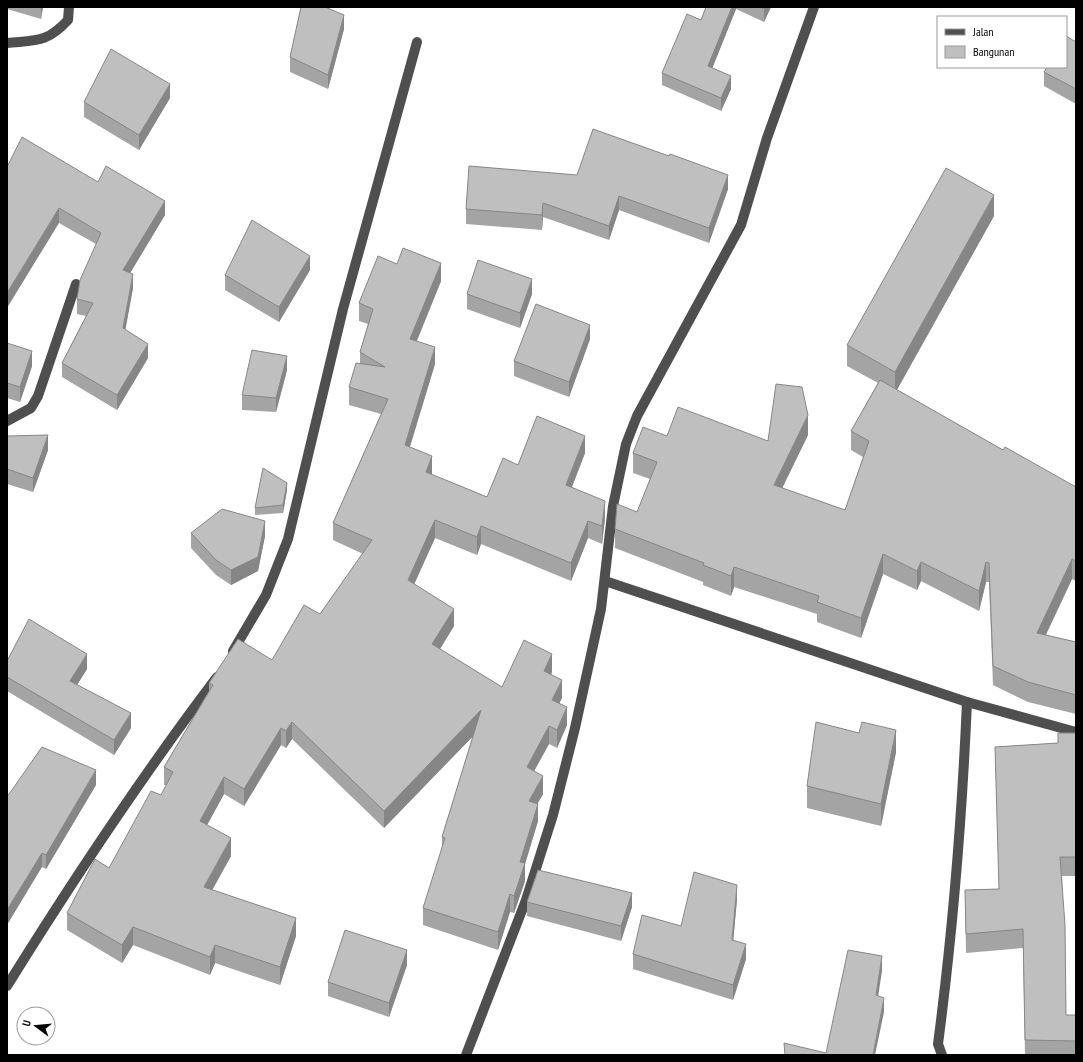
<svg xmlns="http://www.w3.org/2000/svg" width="1083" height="1062" viewBox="0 0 1083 1062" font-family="'PT Sans Narrow',sans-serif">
  <rect width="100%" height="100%" fill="#fff"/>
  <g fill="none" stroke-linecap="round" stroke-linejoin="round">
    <g stroke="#4f4f4f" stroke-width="10">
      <path d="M7 43C36 40 47 43 68 20L69 7"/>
      <polyline points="7,421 31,408 38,396 76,284"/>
      <polyline points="605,581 967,702 1076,732"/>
      <polyline points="233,651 266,595 288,539 343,309 417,42"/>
      <path d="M7 986C73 880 142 776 217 677"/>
      <polyline points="466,1055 526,900 553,815 575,728 601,609 613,506 626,444 637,416 741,225 767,138 814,7"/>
      <path d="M942 1055 938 1044C953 930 962 816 967 702"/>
    </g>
  </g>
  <g fill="#a4a4a4">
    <polygon points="7,7 43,7 41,19 7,9"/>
    <polygon points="706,7 771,7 764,22 736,9 712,68 731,89 721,111 662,85 662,73 701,20"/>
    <polygon points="344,29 328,89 290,72 290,57"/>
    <polygon points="1076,42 1076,104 1044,86 1044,72"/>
    <polygon points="170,98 139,150 84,117 84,102"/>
    <polygon points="469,166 728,189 709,243 619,210 609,240 543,217 542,230 466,224 466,209"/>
    <polygon points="7,167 98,182 165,215 130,273 133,288 125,330 148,358 117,410 62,377 62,363 86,316 77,314 77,299 96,244 59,223"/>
    <polygon points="994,216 897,390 1003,450 1076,487 1076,581 1072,579 1046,635 1076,642 1076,714 1028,702 993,685 989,582 986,582 979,611 921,581 917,590 883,574 861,638 817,622 817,614 734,587 731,596 703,585 703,582 615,548 615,529 637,512 650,479 633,473 633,453 667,436 768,441 808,435 782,488 845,510 863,457 851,450 851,431 878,383 847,366 847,345"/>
    <polygon points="397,264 441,281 417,341 435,364 410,447 432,474 432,475 487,497 518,465 585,453 572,487 605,518 602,544 588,538 571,581 481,544 477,555 435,538 414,584 454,626 440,649 502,687 552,672 551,675 562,698 559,703 567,725 557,748 549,744 534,771 543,794 538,803 538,821 525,864 525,881 514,913 510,912 498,950 423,925 423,908 442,848 442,837 473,736 384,828 292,739 286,748 281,745 244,806 224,794 207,825 231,856 212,890 296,936 280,985 215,963 210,975 133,945 122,963 67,930 67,913 109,868 161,795 166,785 164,785 164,767 209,691 209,683 272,660 320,614 363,554 333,540 333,523 381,414 349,405 349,387 360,363 360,352 368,324 359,321 359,303"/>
    <polygon points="310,270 279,322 225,290 225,275"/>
    <polygon points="467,294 532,294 520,328 467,309"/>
    <polygon points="590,339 569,397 514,376 514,361"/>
    <polygon points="7,343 32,366 20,402 7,398"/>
    <polygon points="287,370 276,412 242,410 242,395"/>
    <polygon points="7,438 48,450 33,492 7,484"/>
    <polygon points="287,490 283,513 255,515 255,508"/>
    <polygon points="191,533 265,536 258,571 231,585 216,575 191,548"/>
    <polygon points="7,661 87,669 77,685 131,728 114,755 7,691"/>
    <polygon points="859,733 896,752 881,826 807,808 807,786"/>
    <polygon points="1076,733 1076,876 1062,876 1066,1015 1076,1015 1076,1055 1025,1055 1023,948 966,953 965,890 999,889 995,747 1058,743"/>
    <polygon points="96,785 46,869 42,867 7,797"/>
    <polygon points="737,899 733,941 746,959 733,1000 633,969 633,954 681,926"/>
    <polygon points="527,902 632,907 621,941 527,916"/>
    <polygon points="407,965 389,1017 328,996 328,982"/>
  </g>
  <g fill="#868686">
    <polygon points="41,7 43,7 41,19"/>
    <polygon points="732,7 736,7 736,9 708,79 708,66"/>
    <polygon points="765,7 771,7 764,22 764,9"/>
    <polygon points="344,15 344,29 328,89 328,75"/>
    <polygon points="731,76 731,89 721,111 721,98"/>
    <polygon points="170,84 170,98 139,150 139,135"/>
    <polygon points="728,175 728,189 709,243 709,228"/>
    <polygon points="994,195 994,216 895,393 895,372"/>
    <polygon points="619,196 619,210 609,240 609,226"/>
    <polygon points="165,201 165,215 123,285 123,270"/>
    <polygon points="543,203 543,217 542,230 542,215"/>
    <polygon points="59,208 59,223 7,308 7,293"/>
    <polygon points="310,256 310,270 279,322 279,307"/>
    <polygon points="441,263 441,281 410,357 410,339"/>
    <polygon points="133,274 133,288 123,343 123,328"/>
    <polygon points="532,279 532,294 520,328 520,313"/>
    <polygon points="590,325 590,339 569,397 569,382"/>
    <polygon points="148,344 148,358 117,410 117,395"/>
    <polygon points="435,347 435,364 405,462 405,445"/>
    <polygon points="32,351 32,366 20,402 20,387"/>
    <polygon points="287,356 287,370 276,412 276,398"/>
    <polygon points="808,415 808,435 774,505 774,485"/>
    <polygon points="48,435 48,450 33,492 33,478"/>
    <polygon points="585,436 585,453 566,502 566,485"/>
    <polygon points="432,456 432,474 426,490 426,472"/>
    <polygon points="287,483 287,490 283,513 283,505"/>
    <polygon points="605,501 605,518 602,544 602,526"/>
    <polygon points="435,520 435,538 408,598 408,580"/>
    <polygon points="265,521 265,536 258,571 231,585 231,570"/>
    <polygon points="588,521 588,538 571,581 571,563"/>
    <polygon points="481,526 481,544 477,555 477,537"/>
    <polygon points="883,554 883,574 861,638 861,618"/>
    <polygon points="1072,559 1072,579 1037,653 1037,633"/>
    <polygon points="921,562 921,581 917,590 917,571"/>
    <polygon points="986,562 986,582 979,611 979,591"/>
    <polygon points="734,567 734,587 731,596 731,576"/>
    <polygon points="454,609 454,626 432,662 432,644"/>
    <polygon points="87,654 87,669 70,696 70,681"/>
    <polygon points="552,654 552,672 544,689 544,671"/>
    <polygon points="562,680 562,698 552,718 552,700"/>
    <polygon points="567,707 567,725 557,748 557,730"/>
    <polygon points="481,710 481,728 384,828 384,811"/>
    <polygon points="131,713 131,728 114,755 114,740"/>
    <polygon points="292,722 292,739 286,748 286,731"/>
    <polygon points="549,726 549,744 527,784 527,767"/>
    <polygon points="281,728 281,745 244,806 244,789"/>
    <polygon points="896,730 896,752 881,826 881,804"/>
    <polygon points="96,770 96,785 46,869 46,855"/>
    <polygon points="543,776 543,794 529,818 529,801"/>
    <polygon points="224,777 224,794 200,838 200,821"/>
    <polygon points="538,804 538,821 525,864 525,881 514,913 514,896 520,862"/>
    <polygon points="231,838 231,856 204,905 204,887"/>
    <polygon points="42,853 42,867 7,925 7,910"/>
    <polygon points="737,885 737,899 732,955 732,940"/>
    <polygon points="632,893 632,907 621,941 621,926"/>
    <polygon points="510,894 510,912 498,950 498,932"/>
    <polygon points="296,918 296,936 280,985 280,967"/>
    <polygon points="133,927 133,945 122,963 122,945"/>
    <polygon points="746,944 746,959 733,1000 733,985"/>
    <polygon points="215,945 215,963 210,975 210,957"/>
    <polygon points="407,950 407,965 389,1017 389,1003"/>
    <polygon points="882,956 882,971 876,1010 876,995"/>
    <polygon points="884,998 884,1012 875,1055 873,1055"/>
  </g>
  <g fill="#bfbfbf" stroke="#868686">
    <polygon points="301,7 325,7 344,15 328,75 290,57"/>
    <polygon points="706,7 732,7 708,66 731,76 721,98 662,73 687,14 701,20"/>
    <polygon points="760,7 765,7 764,9"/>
    <polygon points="1066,36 1076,42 1076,89 1044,72 1047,67 1066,67"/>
    <polygon points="111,49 170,84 139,135 84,102"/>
    <polygon points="593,129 669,156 670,154 728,175 709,228 619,196 609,226 543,203 542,215 466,209 469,166 577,175"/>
    <polygon points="22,137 98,182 106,166 165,201 123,270 133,274 123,328 148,344 117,395 62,363 93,303 77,299 80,280 101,233 59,208 7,293 7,167"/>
    <polygon points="946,168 994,195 895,372 847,345"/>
    <polygon points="252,220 310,256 279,307 225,275"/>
    <polygon points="403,248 441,263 410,339 435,347 405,445 432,456 426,472 487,497 503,458 518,465 537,416 585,436 566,485 605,501 602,526 588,521 571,563 481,526 477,537 435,520 408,580 454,609 432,644 502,687 524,640 552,654 544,671 562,680 552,700 567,707 557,730 549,726 527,767 543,776 529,801 538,804 520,862 525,863 514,896 510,894 498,932 423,908 445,838 442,837 481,710 384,811 292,722 286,731 281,728 244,789 224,777 200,821 231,838 204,887 296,918 280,967 215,945 210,957 133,927 122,945 67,913 95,859 109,868 151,791 161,795 173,772 164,767 213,685 209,683 238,639 272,660 304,605 320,614 372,540 333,523 388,399 349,387 356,363 385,367 360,352 373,309 359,303 378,256 397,264"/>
    <polygon points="478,260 532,279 520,313 467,294"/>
    <polygon points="536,304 590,325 569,382 514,361"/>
    <polygon points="7,343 32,351 20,387 7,383"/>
    <polygon points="252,350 287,356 276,398 242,395"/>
    <polygon points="880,380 1003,450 1005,447 1076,487 1076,561 1072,559 1037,633 1076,642 1076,695 1028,682 993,666 989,563 986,562 979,591 921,562 917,571 883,554 861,618 817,602 819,596 734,567 731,576 703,565 704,563 615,529 617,504 637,512 657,462 633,453 643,427 667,436 678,407 768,441 776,384 802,387 808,415 774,485 845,510 869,441 851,431"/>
    <polygon points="48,435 33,478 7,469 7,438 8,436"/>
    <polygon points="263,468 287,483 283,505 255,508"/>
    <polygon points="222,509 265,521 258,557 231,570 216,560 191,533"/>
    <polygon points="29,619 87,654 70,681 131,713 114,740 7,677 7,661"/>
    <polygon points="816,722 859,733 862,722 896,730 881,804 807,786"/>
    <polygon points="1058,733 1076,733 1076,857 1060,857 1065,925 1066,1015 1076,1015 1076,1041 1025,1040 1023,929 966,934 965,890 999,889 995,747 1058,743"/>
    <polygon points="42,747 96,770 46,855 42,853 7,910 7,797"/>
    <polygon points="538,870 632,893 621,926 527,902"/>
    <polygon points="694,872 737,885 732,940 746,944 733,985 633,954 642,915 681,926"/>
    <polygon points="345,930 407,950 389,1003 328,982"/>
    <polygon points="848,950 882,956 876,995 884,998 873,1055 785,1055 784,1043 826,1053"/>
  </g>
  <rect width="1083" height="1062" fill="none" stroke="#000000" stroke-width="16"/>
  <rect x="937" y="16" width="130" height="52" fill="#ffffff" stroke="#999999"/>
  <rect x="945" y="29" width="20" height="6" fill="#4f4f4f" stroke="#999999"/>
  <text x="973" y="36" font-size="12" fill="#000000">Jalan</text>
  <rect x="945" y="46" width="20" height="12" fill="#bfbfbf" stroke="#999999"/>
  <text x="973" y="56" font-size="12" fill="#000000">Bangunan</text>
  <g transform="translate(36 1026) rotate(286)"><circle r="19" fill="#ffffff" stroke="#999999"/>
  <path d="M0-3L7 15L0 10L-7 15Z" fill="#000000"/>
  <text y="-6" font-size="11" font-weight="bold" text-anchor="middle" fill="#000000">U</text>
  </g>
</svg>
